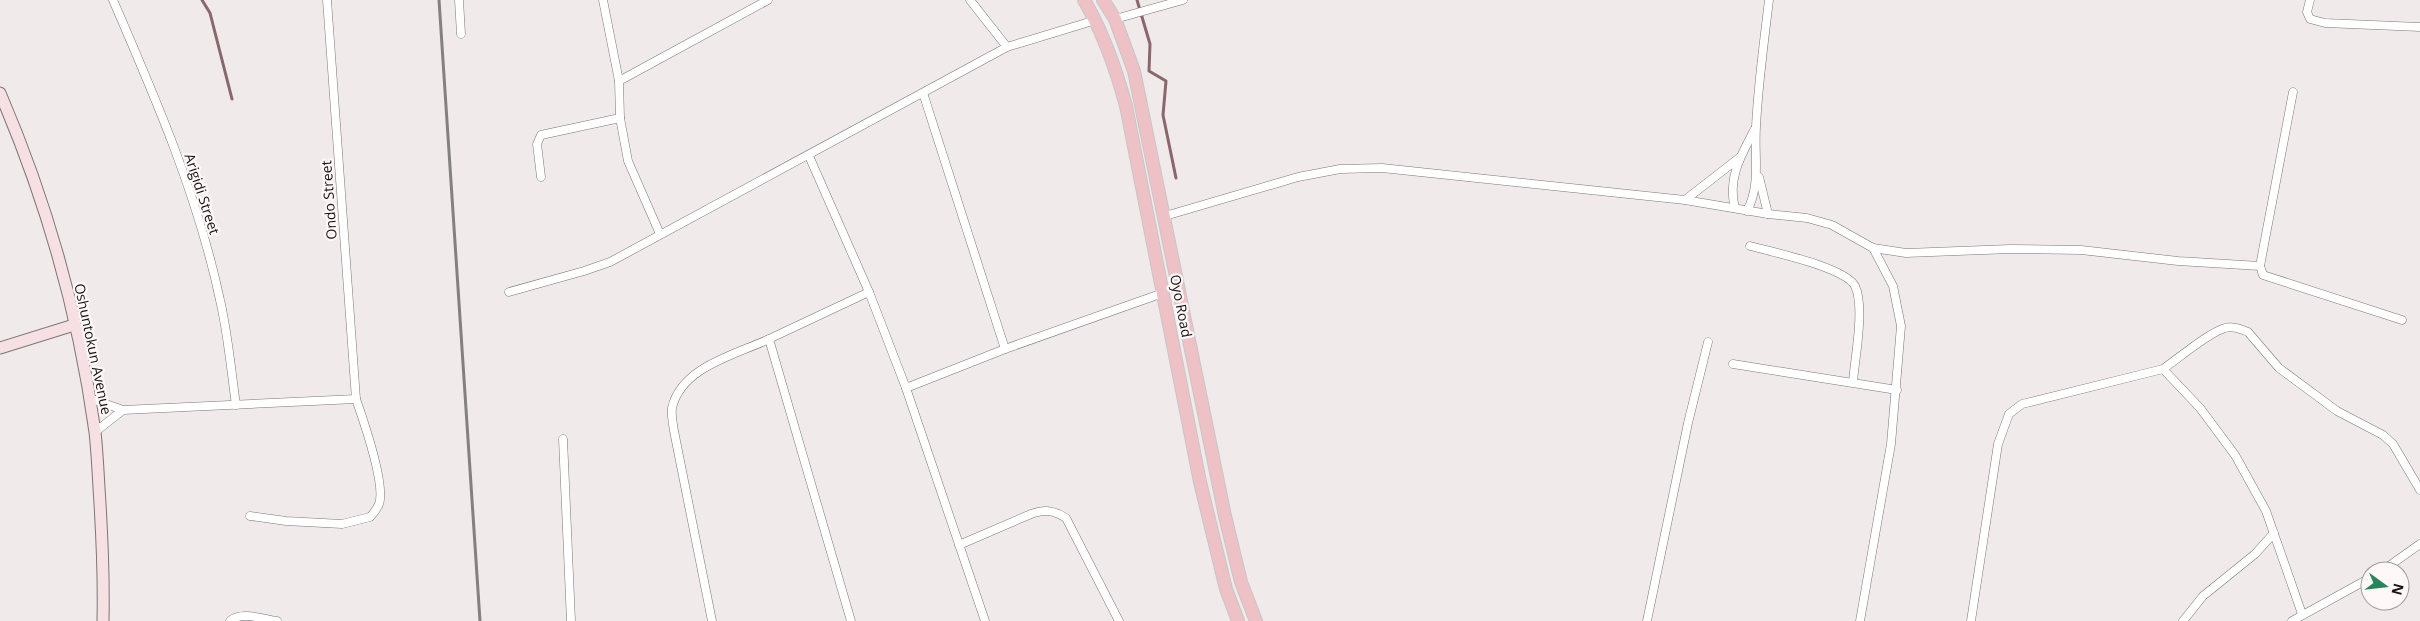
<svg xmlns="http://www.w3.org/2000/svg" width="2420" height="621" viewBox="0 0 2420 621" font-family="'Open Sans',sans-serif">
  <rect width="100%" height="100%" fill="#f0eaeb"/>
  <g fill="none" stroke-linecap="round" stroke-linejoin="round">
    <g stroke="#8a676b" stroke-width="3">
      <polyline points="202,0 210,13 232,99"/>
      <polyline points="1137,0 1150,44 1149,71 1166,81 1163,115 1176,178"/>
    </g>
    <g stroke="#7b7677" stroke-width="9">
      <g id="street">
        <path d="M113 0C155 97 198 196 220 300 228 334 231 370 236 405"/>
        <polyline points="459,0 461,34"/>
        <polyline points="603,0 619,81 620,118 628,161 660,234"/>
        <polyline points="970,0 1007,47 1096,20"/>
        <polyline points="2310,0 2307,12 2310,19 2325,23 2420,27"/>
        <polyline points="1115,19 1183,0"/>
        <polyline points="619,81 768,0"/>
        <polyline points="2293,92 2260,266 2263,275 2402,320"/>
        <polyline points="923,93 1005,349 1163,293"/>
        <polyline points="809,156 869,292 906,388 1005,349"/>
        <polyline points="541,177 537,144 541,135 620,118"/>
        <polyline points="1759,177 1768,214"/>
        <polyline points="1685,200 1739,158"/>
        <path d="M1735 208C1727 179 1741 155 1755 129"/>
        <path d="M1747 211C1761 185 1754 156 1756 127 1758 85 1764 42 1769 0"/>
        <polyline points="1165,216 1298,177 1340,169 1382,168 1685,200 1768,214 1807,218 1832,225 1873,248 1906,253 2010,249 2081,250 2178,261 2260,266"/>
        <path d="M1750 246C1772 252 1845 267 1855 286 1865 307 1855 358 1853 381"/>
        <polyline points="509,292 584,271 610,262 1007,47"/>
        <polyline points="1733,364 1897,390"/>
        <path d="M2163 369C2179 358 2208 333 2225 328 2233 326 2240 329 2248 332L2279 368 2337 411 2383 435 2393 444 2420 490"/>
        <polyline points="906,388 985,621"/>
        <polyline points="89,398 123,410 356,399"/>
        <polyline points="95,432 123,410"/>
        <polyline points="563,439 571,621"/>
        <path d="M250 516 286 521 342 524 370 517C373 514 377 509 379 504 386 485 363 419 356 399L327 0"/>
        <path d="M959 545 1031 514C1045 509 1053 510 1066 518L1119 621"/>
        <polyline points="2382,571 2420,544"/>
        <path d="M230 621C241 611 263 619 277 621"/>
        <path d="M712 621 674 431C673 424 671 415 672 408 681 367 735 355 769 339"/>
        <polyline points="851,621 769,339 869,292"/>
        <polyline points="1647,621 1688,423 1708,342"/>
        <polyline points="1860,621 1891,444 1901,326 1893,286 1873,248"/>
        <polyline points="1971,621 1998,444 2009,414 2022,404 2163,369 2200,408 2235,455 2266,511 2302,614"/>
        <polyline points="2183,621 2203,596 2255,554 2274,533"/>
        <polyline points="2292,621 2370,578"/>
      </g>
    </g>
    <g stroke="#7b7677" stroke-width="13">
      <g id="secondary">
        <path d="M0 93C46 200 79 316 95 432 97 450 98 470 99 488 102 533 104 577 103 621"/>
        <polyline points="0,348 74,325"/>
      </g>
    </g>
    <g stroke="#c7c6c6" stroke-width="14">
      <g id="primary">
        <path d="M1084 0C1104 34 1116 69 1126 106L1200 482 1226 589 1238 621"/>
        <polyline points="1103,0 1115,19 1134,71 1225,516 1241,582 1256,621"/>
      </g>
    </g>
    <use href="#street" stroke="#fff" stroke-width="8"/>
    <use href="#secondary" stroke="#f7e0e3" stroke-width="11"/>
    <use href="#primary" stroke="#eec1c7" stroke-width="12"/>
    <polyline stroke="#848081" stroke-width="3" points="439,0 480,621"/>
  </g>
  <g text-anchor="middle" stroke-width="4.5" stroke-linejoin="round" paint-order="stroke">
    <g font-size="14" fill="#141212" stroke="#fef8f8">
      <text transform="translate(202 194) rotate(72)" y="5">Arigidi Street</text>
      <text transform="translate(329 200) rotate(-94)" y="5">Ondo Street</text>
      <text transform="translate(1181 306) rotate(79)" y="5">Oyo Road</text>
      <text transform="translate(93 349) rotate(78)" y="5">Oshuntokun Avenue</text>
    </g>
  </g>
  <g transform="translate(2385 586) rotate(105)"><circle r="24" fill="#fef8f8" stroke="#a09c9c"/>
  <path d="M0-4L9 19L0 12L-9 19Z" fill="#26855d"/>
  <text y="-8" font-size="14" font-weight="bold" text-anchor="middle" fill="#141212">N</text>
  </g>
</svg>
